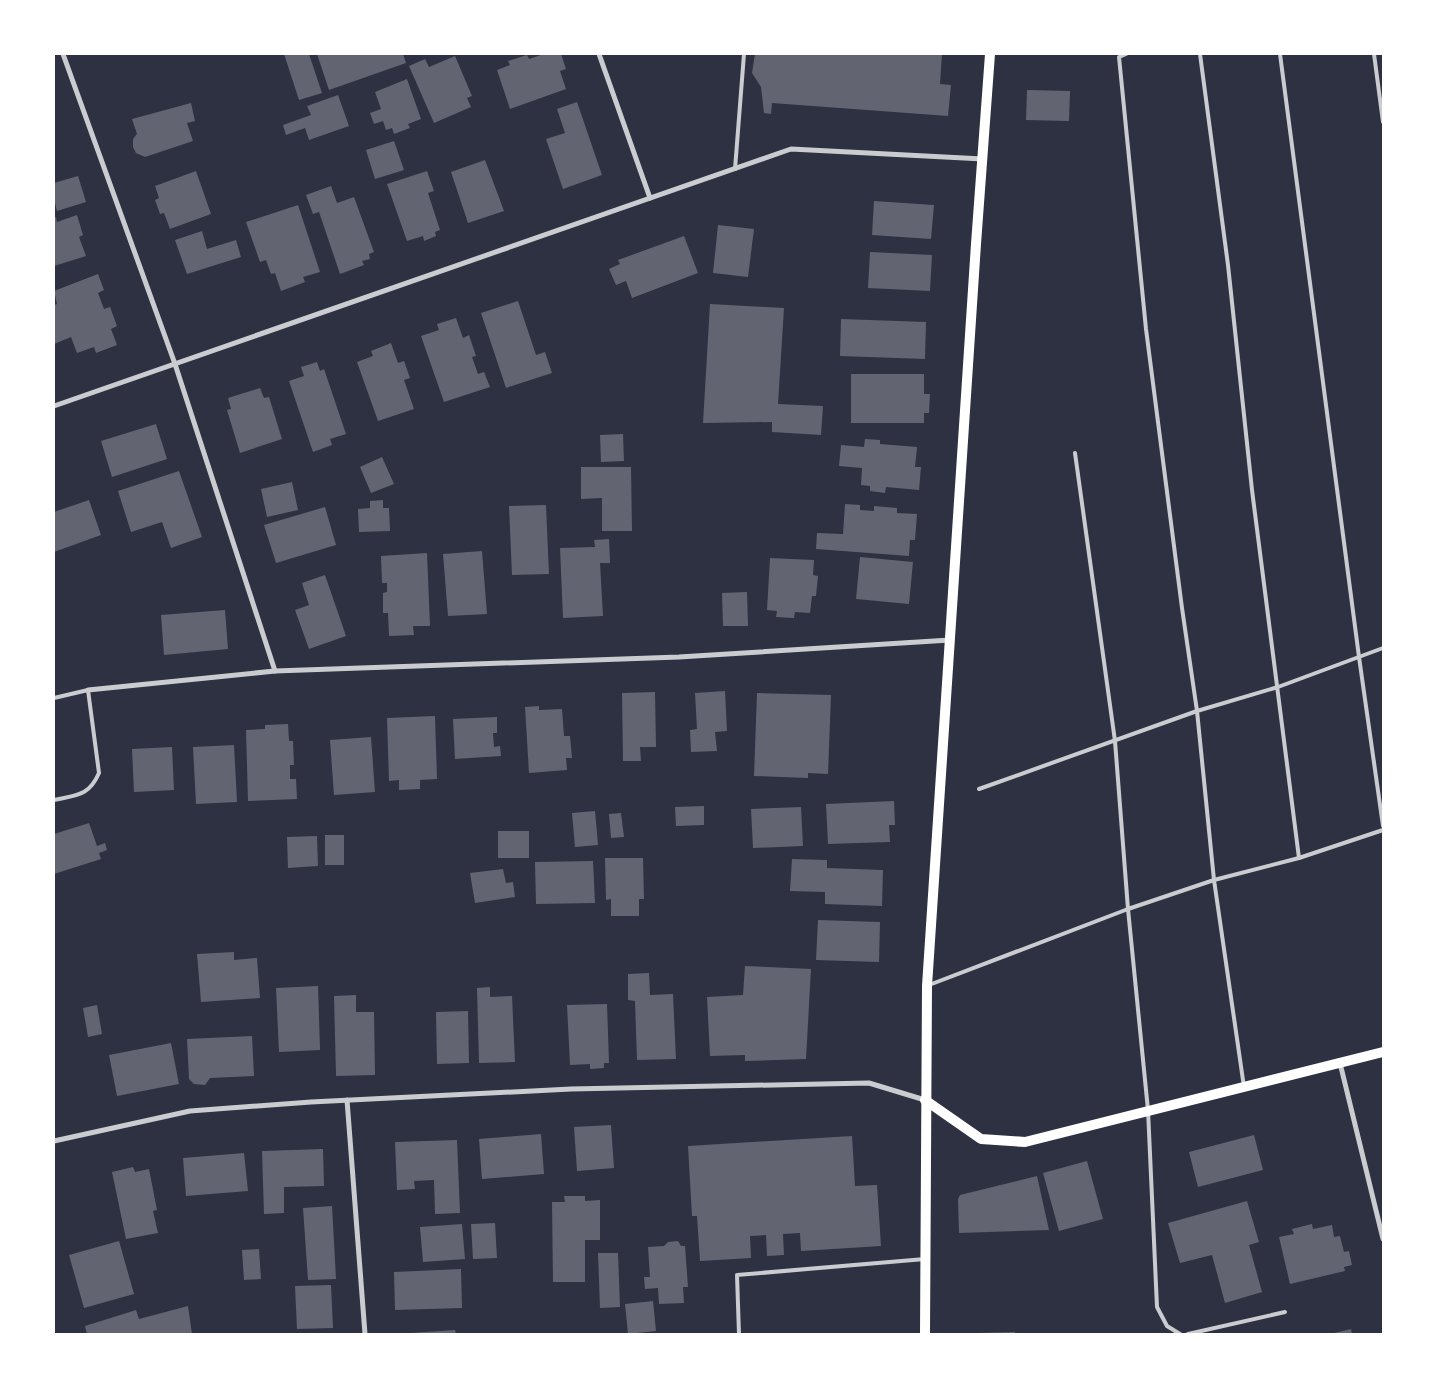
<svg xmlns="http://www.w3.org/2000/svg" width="1437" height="1388" viewBox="0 0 1437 1388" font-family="'Roboto Condensed',sans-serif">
  <rect width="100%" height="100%" fill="#2d3142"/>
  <g fill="#626471">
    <polygon points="284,54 309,54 322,93 299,100"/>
    <polygon points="317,54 403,54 406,63 329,90"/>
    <polygon points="544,54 561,54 566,69 560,71 566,89 510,109 497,70 510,65 508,61 527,55 529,59"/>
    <polygon points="755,54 942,54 940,84 951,85 948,116 772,103 771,114 764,113 761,87 752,73"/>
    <polygon points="455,56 472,96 467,98 471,107 434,123 409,66 425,59 429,67"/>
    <polygon points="407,79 421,119 408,124 410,128 394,134 392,128 386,130 383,121 374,124 370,113 381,109 375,92"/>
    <polygon points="1027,90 1070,91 1069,121 1026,120"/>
    <polygon points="338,95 349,126 309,140 305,128 286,135 283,125 311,115 307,106"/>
    <polygon points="577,102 602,175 563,189 546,139 565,133 557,109"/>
    <polygon points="191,103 195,121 187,123 193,141 145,157 136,153 133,147 133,139 137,134 132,119"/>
    <polygon points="394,141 404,170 375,179 366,150"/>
    <polygon points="485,160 504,211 468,223 451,172"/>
    <polygon points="196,171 211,214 170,229 164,213 160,214 155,200 159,198 155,186"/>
    <polygon points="427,171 434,191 428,193 440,230 435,232 436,236 424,241 423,236 407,241 387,184"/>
    <polygon points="78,176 86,202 57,211 54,199 54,183"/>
    <polygon points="331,186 337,203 354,197 374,252 369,254 370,259 362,261 364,265 340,274 319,212 313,214 306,195"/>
    <polygon points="874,201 934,205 931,239 872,235"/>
    <polygon points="298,205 320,272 303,277 305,282 281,291 275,273 271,274 266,260 260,262 246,222"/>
    <polygon points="77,215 83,235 79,237 86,256 54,266 54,218 56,217 57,222"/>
    <polygon points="718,225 754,229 748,277 713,273"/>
    <polygon points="202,231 207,249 236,240 241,257 187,274 175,240"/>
    <polygon points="684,236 698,273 632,298 626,281 616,285 609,269 620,264 618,260"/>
    <polygon points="870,252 932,255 930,291 868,288"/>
    <polygon points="98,274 104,290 98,293 104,309 110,307 117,326 111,329 117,345 96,353 94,347 77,353 71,337 54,344 54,305 57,304 54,291"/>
    <polygon points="518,301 536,355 545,352 552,373 506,388 481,313"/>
    <polygon points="710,304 784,308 778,404 823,406 821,435 772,432 772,422 703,423"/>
    <polygon points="456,318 463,338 469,335 476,356 472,357 478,374 484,372 490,387 444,402 421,336 439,330 437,324"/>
    <polygon points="841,319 926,322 925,359 840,356"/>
    <polygon points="391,343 398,363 404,361 410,378 404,380 414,409 378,421 357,362 373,356 371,351"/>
    <polygon points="317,362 320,371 324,369 346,434 330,439 332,445 313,452 289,381 304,376 301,367"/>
    <polygon points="851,374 924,374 924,394 930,394 929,413 924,413 924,423 851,423"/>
    <polygon points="260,388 264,398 269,397 282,439 240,453 227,410 231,409 228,398"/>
    <polygon points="156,424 167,459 112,477 101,441"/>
    <polygon points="623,434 624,461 601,462 600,435"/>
    <polygon points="865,439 880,440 880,444 917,447 915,467 921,467 919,490 886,487 885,493 870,491 870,486 861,485 862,468 839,466 841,445 864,447"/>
    <polygon points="382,457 394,484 371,493 360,467"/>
    <polygon points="581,467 631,467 632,531 602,531 602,498 581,499"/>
    <polygon points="179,471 202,537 171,548 162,522 131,532 118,491"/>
    <polygon points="292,482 298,510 267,517 261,489"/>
    <polygon points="89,500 101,535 54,552 54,512"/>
    <polygon points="383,500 383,508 389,508 390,531 359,532 358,509 370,508 370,501"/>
    <polygon points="845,504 860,505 860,510 874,511 874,506 897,508 897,513 917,514 915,540 910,540 909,556 816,549 817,533 843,534"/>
    <polygon points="546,505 549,574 512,575 509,506"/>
    <polygon points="325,507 336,545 276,563 264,525"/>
    <polygon points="609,539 610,563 600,563 603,616 563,618 560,548 595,547 594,540"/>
    <polygon points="482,551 487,614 448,616 443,554"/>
    <polygon points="427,553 430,626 413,626 414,635 389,636 388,613 383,613 383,593 387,592 387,583 382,583 381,556"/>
    <polygon points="860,557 913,562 909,604 856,599"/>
    <polygon points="770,558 814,560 813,575 818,576 816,596 812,596 810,613 795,612 794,618 776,617 777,611 767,610"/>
    <polygon points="325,575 346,636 309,649 295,610 309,605 302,583"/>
    <polygon points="747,592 748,626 723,626 722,593"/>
    <polygon points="225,610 228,649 164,655 161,615"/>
    <polygon points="725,691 727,731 715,732 717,751 691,752 690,730 697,729 695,693"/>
    <polygon points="655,692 656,747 640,747 641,761 623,761 622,693"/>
    <polygon points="757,693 831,695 828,774 808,773 808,778 754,776"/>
    <polygon points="539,706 539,710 562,709 564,736 570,736 572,758 566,758 567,770 529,773 525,707"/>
    <polygon points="435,716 437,779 420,780 420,789 399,790 399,780 389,781 387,718"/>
    <polygon points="497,717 497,733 493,733 494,747 500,746 501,756 455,759 453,719"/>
    <polygon points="288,724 289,741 293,741 294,765 290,765 290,779 296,779 297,799 248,801 246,730 265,729 265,725"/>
    <polygon points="371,737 375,792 334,795 330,740"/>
    <polygon points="234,745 237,802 196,804 193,747"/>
    <polygon points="172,747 174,790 134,792 132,749"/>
    <polygon points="894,801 895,825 889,825 890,842 828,844 826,804"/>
    <polygon points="704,806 704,825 676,826 675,807"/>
    <polygon points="801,807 803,846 753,848 751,809"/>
    <polygon points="595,811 598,845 575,847 572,813"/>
    <polygon points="621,813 624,837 611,838 609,814"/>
    <polygon points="89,823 97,846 105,843 107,850 99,853 101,859 54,874 54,834"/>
    <rect x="498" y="831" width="31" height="27"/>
    <rect x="325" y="835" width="19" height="30"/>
    <polygon points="317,836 318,866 288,868 287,837"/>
    <polygon points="605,858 643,858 644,899 639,899 639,916 611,916 611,899 606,900"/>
    <polygon points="792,859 827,860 827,868 883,870 882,906 825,904 825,892 790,891"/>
    <polygon points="593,861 595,903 536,904 535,862"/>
    <polygon points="503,869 506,883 513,882 515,897 475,903 470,873"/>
    <polygon points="818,920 880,922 879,962 816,960"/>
    <polygon points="234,952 234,960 257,958 260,998 201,1002 197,954"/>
    <polygon points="745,966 811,969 806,1059 745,1061 745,1055 710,1056 707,997 743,995"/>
    <polygon points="649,973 650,995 673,994 676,1059 637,1060 635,1001 628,1000 628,974"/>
    <polygon points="318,986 320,1050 279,1052 276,988"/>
    <polygon points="490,987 490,997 512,996 515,1062 479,1063 477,988"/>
    <polygon points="356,995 356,1012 374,1012 375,1075 336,1076 334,996"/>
    <polygon points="607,1004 609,1063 604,1063 604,1068 590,1069 590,1064 570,1065 567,1005"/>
    <polygon points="97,1005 102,1034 88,1037 83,1008"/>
    <polygon points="468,1011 469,1063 437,1064 436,1012"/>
    <polygon points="252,1036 254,1076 210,1078 205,1085 194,1084 189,1079 187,1039"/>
    <polygon points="171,1043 179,1084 117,1096 109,1055"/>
    <polygon points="611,1125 614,1168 577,1171 574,1127"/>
    <polygon points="541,1134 544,1174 482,1179 479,1139"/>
    <polygon points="1254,1135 1263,1170 1198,1187 1189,1152"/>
    <polygon points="852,1136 855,1186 877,1185 881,1246 801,1251 800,1233 783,1234 784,1255 767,1256 766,1235 750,1236 751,1258 700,1261 697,1216 692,1216 688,1146"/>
    <polygon points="457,1140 460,1213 435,1214 434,1180 414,1181 415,1189 397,1190 395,1142"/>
    <polygon points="323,1149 324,1186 284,1187 284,1213 264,1214 262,1151"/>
    <polygon points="244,1153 248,1191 186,1196 183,1158"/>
    <polygon points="1087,1161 1103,1219 1059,1231 1043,1173"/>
    <polygon points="133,1167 135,1172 149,1169 157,1210 153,1211 158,1233 126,1239 112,1172"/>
    <polygon points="1037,1176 1049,1230 959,1233 958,1199 960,1195"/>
    <polygon points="564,1196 585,1196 585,1201 600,1200 600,1240 585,1240 585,1282 553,1282 552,1202 565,1202"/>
    <polygon points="1247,1201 1259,1242 1249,1245 1262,1292 1225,1303 1212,1255 1180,1263 1168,1223"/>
    <polygon points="332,1206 336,1279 308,1280 303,1208"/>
    <polygon points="495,1223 497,1258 473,1259 471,1224"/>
    <polygon points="462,1224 465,1259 423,1262 420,1227"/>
    <polygon points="1312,1224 1313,1229 1332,1225 1334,1237 1340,1236 1344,1252 1349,1251 1352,1265 1344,1267 1345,1271 1290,1284 1279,1237 1294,1234 1292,1229"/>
    <polygon points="119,1241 134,1294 84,1308 69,1255"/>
    <polygon points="678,1241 681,1246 685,1246 688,1287 683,1287 684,1303 659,1304 658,1288 645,1289 644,1277 650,1277 648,1247 664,1246 668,1242"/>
    <polygon points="259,1249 261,1279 244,1280 242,1250"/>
    <polygon points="598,1253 618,1253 620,1307 600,1308"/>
    <polygon points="461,1269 462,1308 395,1310 394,1272"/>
    <polygon points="331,1285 333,1328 297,1329 295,1286"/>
    <polygon points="653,1301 656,1331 628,1334 625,1304"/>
    <polygon points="188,1306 192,1334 87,1334 85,1326 136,1310 139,1319"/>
    <polygon points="1351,1329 1352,1334 1330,1334"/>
    <polygon points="455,1330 456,1334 410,1334 410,1333"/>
    <polygon points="1015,1332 1015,1334 978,1334 978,1333"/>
  </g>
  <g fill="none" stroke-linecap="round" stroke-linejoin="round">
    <g stroke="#caccd0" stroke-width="4">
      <polyline points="1200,54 1228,265 1252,490 1299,858 1383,830"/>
      <polyline points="1280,54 1359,657 1383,826"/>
      <polyline points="1374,54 1383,122"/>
      <polyline points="735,169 744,54"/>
      <polyline points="1075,453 1115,741 1128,909 1214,880 1197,711 1278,687 1383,648"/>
      <path d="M54 698 88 690 99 773C89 796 77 795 54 800"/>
      <polyline points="979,789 1197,711 1182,608 1146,329 1119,57 1126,54"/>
      <polyline points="929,985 1128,909 1148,1110 1157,1307 1167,1326 1180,1334"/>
      <polyline points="1244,1087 1214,880 1299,858"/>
      <polyline points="739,1334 737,1275 925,1259"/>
      <polyline points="1188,1334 1285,1312"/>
    </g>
    <g stroke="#caccd0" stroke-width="5">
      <polyline points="63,54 175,364 275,671"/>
      <polyline points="599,54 650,198"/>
      <polyline points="54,406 791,149 983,159"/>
      <polyline points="88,690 275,671 679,657 950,640"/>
      <polyline points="1340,1063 1383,1239"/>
      <polyline points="347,1100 365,1334"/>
      <polyline points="54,1141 190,1111 311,1102 571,1089 869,1083 925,1100"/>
    </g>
    <g stroke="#fff" stroke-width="10">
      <polyline points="925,1100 981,1139 1025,1142 1383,1052"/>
      <polyline points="925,1334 927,986 976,244 990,54"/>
    </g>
  </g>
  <rect width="1437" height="1388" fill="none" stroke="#ffffff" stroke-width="110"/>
</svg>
